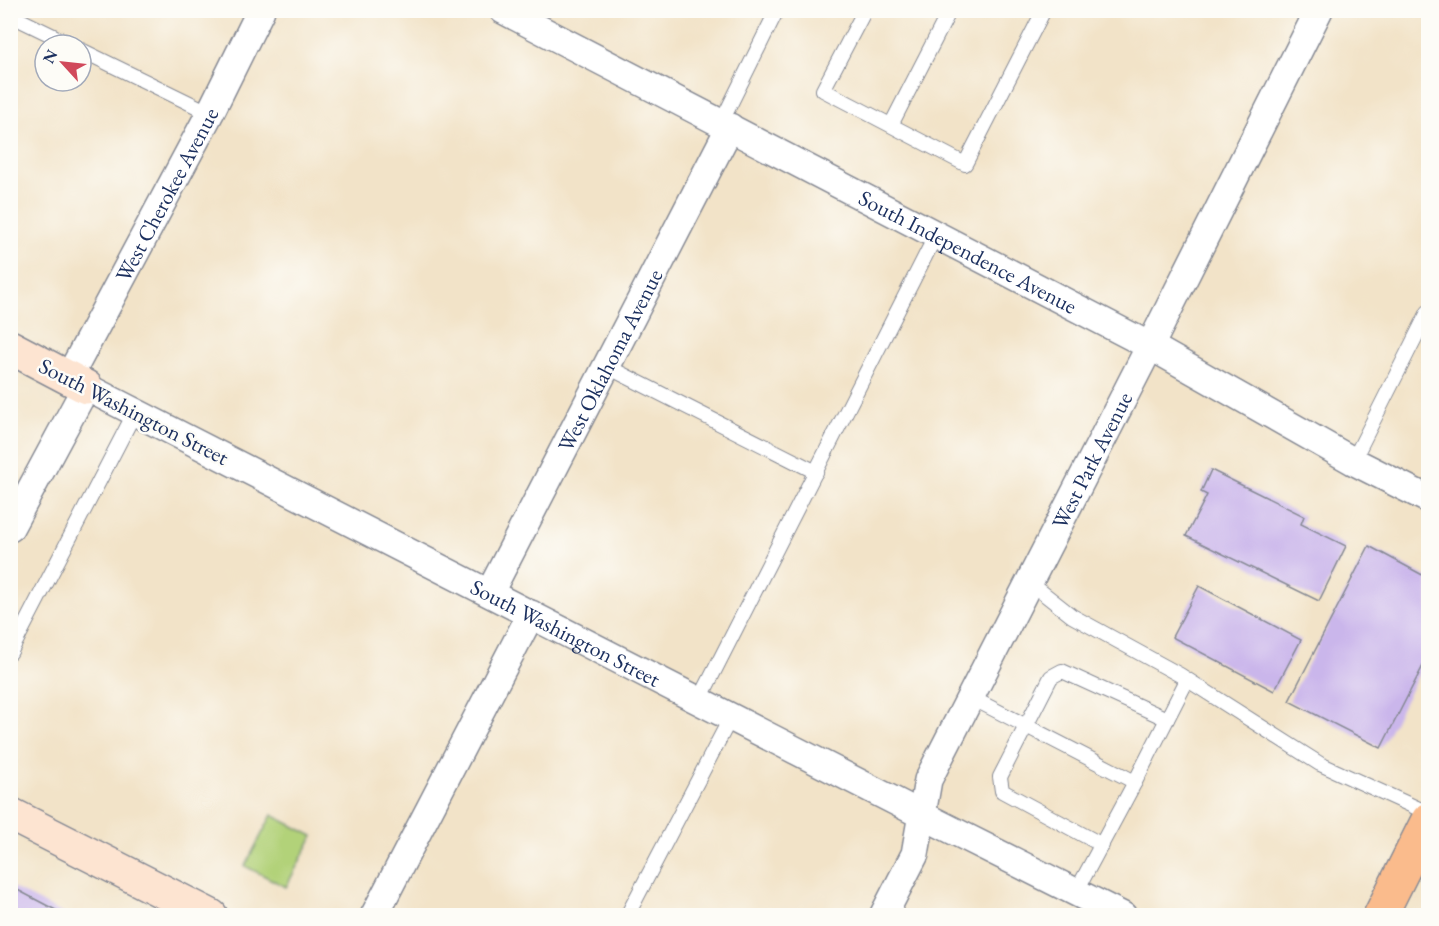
<svg xmlns="http://www.w3.org/2000/svg" width="1439" height="926" viewBox="0 0 1439 926" font-family="'EB Garamond',serif">
  <rect width="100%" height="100%" fill="#fdfcf7"/>
  <filter id="ink" filterUnits="userSpaceOnUse"><feTurbulence type="fractalNoise" baseFrequency=".0167" numOctaves="2"/><feDisplacementMap in="SourceGraphic" scale="12" xChannelSelector="R" yChannelSelector="G"/><feConvolveMatrix kernelMatrix="1 2 1 2 8 2 1 2 1" color-interpolation-filters="sRGB"/></filter>
  <filter id="wash" filterUnits="userSpaceOnUse"><feTurbulence type="fractalNoise" baseFrequency=".008" numOctaves="4" result="noise"/><feDisplacementMap in="SourceGraphic" scale="24" xChannelSelector="R" yChannelSelector="G"/><feGaussianBlur stdDeviation="1.35" result="paint"/><feColorMatrix in="noise" values="0 0 0 0 0 0 0 0 0 0 0 0 0 0 0 0 0 1.4 0 .05"/><feComposite in="paint" operator="in"/></filter>
  <g filter="url(#wash)">
    <rect width="100%" height="100%" fill="#f2e3c8"/>
    <polygon fill="#b2d279" stroke="#66806c" stroke-width="1.5" points="272,815 313,836 286,887 245,866"/>
    <g id="blocks">
      <g fill="#cab6eb">
        <polygon points="1211,470 1304,516 1301,524 1346,546 1319,601 1186,536 1207,495 1201,492"/>
        <polygon points="1369,546 1428,578 1428,656 1381,748 1289,701"/>
        <polygon points="1199,586 1301,640 1274,691 1172,637"/>
        <polygon points="10,886 67,916 10,916"/>
      </g>
    </g>
  </g>
  <g filter="url(#ink)">
    <use href="#blocks" fill-opacity="0" stroke="#868993" stroke-width="1.5"/>
    <g fill="none" stroke-linecap="round" stroke-linejoin="round">
      <g stroke="#868993" stroke-width="16">
        <g id="lane">
          <polyline points="865,10 823,90 965,164 1044,10"/>
          <polyline points="10,15 72,45"/>
          <polyline points="81,50 210,113"/>
          <polyline points="721,123 777,10"/>
          <polyline points="891,125 950,10"/>
          <polyline points="606,366 816,472"/>
          <polyline points="1353,461 1428,312"/>
          <polyline points="1029,582 1072,616 1180,675 1320,764 1428,813"/>
          <polyline points="10,653 135,412"/>
          <polyline points="970,697 1135,782"/>
          <polyline points="699,701 936,235"/>
          <polyline points="1102,845 1002,791 1000,777 1051,677 1062,671 1167,719"/>
          <polyline points="1076,892 1135,782 1187,680"/>
          <polyline points="627,916 731,717"/>
        </g>
      </g>
      <g stroke="#868993" stroke-width="30">
        <g id="street">
          <path id="s1" d="M503 10 1150 346 1353 461 1428 499"/>
          <path id="s2" d="M69 377 210 113 261 10"/>
          <path id="s3" d="M10 528 86 387 922 815 1123 916"/>
          <path id="s4" d="M490 592 730 127"/>
          <polyline points="374,916 531,614"/>
          <path id="s5" d="M883 916 915 854 928 780 1150 346 1319 10"/>
        </g>
      </g>
      <g stroke="#868993" stroke-width="36">
        <g id="secondary">
          <polyline points="10,347 86,387"/>
          <polyline points="10,814 211,916"/>
        </g>
      </g>
      <g stroke="#868993" stroke-width="36">
        <polyline id="highway" points="1380,916 1428,820"/>
      </g>
      <use href="#lane" stroke="#fff" stroke-width="14"/>
      <use href="#street" stroke="#fff" stroke-width="27"/>
      <use href="#secondary" stroke="#fde4d1" stroke-width="33"/>
      <use href="#highway" stroke="#fabb8c" stroke-width="33"/>
    </g>
  </g>
  <g text-anchor="middle" stroke-width="5" stroke-linejoin="round" paint-order="stroke">
    <g font-size="22" fill="#1b2f5e" stroke="#fdfcf7">
      <text dy="8" stroke="none"><textPath href="#s2" startOffset="207">West Cherokee Avenue</textPath></text>
      <text dy="8" stroke="none"><textPath href="#s1" startOffset="524">South Independence Avenue</textPath></text>
      <text dy="8" stroke="none"><textPath href="#s4" startOffset="261">West Oklahoma Avenue</textPath></text>
      <text transform="translate(134 411) rotate(27)" y="8">South Washington Street</text>
      <text dy="8" stroke="none"><textPath href="#s5" startOffset="504">West Park Avenue</textPath></text>
      <text dy="8" stroke="none"><textPath href="#s3" startOffset="699">South Washington Street</textPath></text>
    </g>
  </g>
  <rect width="1439" height="926" fill="none" stroke="#fdfcf7" stroke-width="36"/>
  <g transform="translate(63 63) rotate(297)"><circle r="28" fill="#fdfcf7" stroke="#a3aaba" stroke-width="1.5"/>
  <path d="M0-4.5L10 22L0 15L-10 22Z" fill="#d1495b"/>
  <text y="-9" font-size="16" font-weight="bold" text-anchor="middle" fill="#1b2f5e">N</text>
  </g>
</svg>
